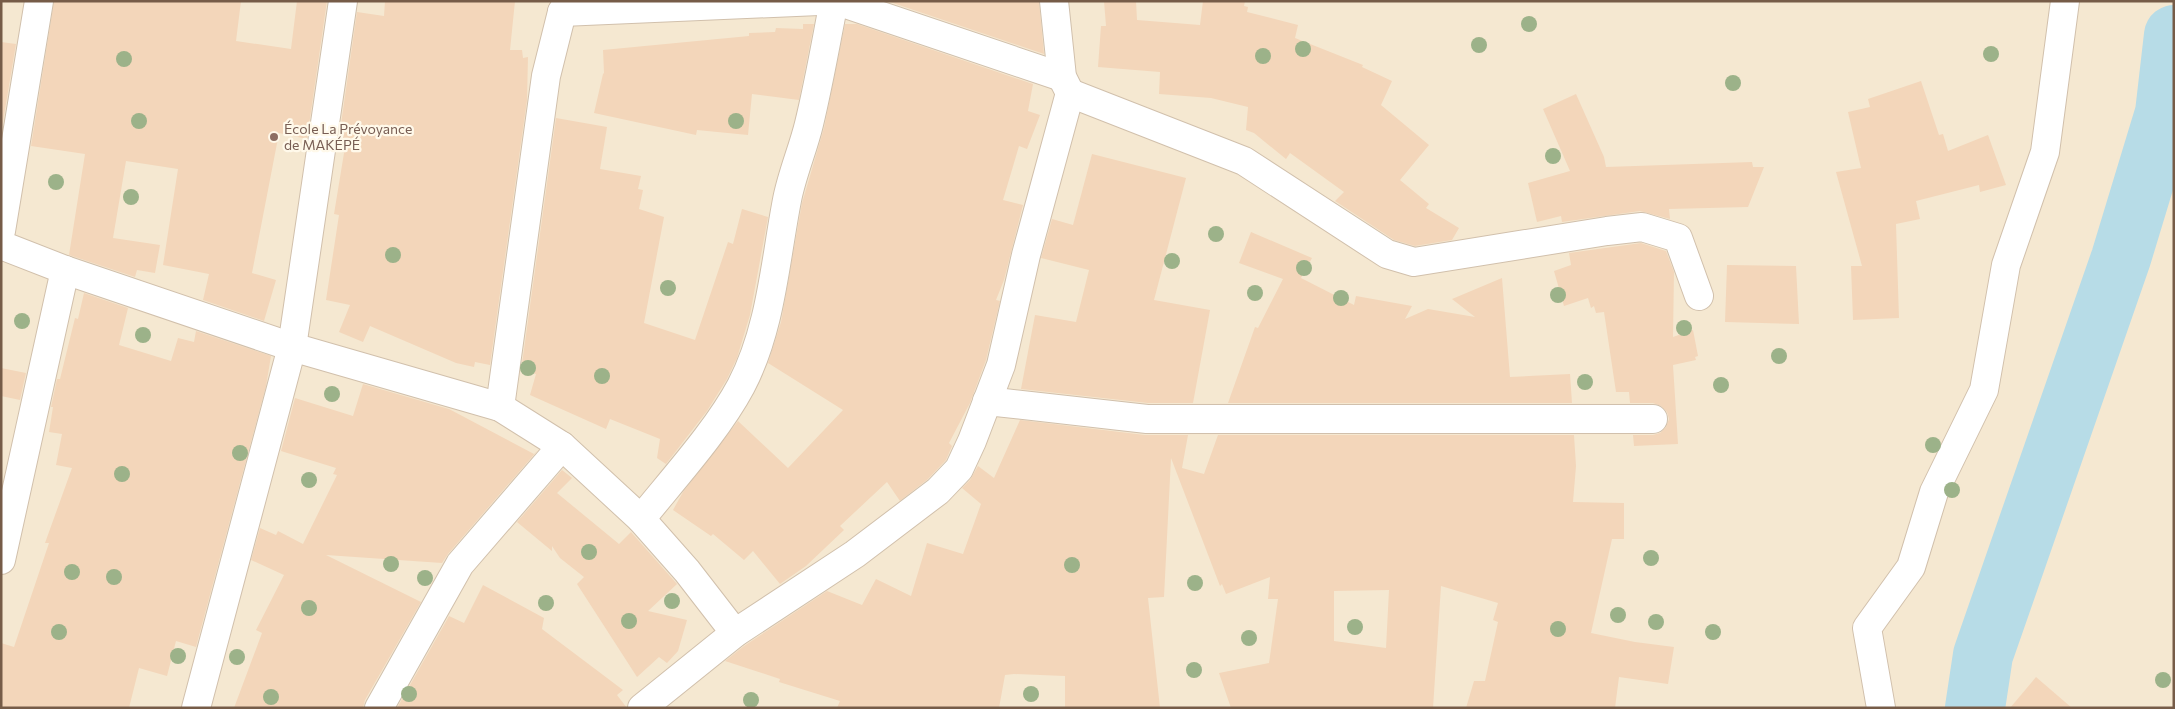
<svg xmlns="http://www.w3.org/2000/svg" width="2175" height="709" viewBox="0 0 2175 709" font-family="Commissioner,sans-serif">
  <rect width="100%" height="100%" fill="#fdf5e3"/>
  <rect fill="#f5e8d1" x="1" y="1" width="2173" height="707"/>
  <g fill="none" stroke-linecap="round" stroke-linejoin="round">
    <polyline stroke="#b7dce7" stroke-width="60" points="1975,708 1983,655 2121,258 2165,113 2174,35"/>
  </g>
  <g fill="#f3d6ba" fill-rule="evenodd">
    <polygon points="54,1 241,1 236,41 291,49 297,1 327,1 307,139 279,133 252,273 276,280 264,321 203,300 209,274 163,265 178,169 126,161 113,238 160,245 155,273 137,270 135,277 69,255 85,154 31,146"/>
    <polygon points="385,1 515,1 510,50 522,50 523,58 528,57 527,100 490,365 475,362 474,367 456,363 370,326 363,342 339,332 350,305 326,300 339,215 334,214 345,147 338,145 357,12 384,16"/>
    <polygon points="887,1 1039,1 1044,54"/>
    <polygon points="1104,1 1136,1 1137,20 1200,25 1203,1 1245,1 1244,6 1248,7 1247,12 1298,25 1295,38 1363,65 1362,67 1392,81 1381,105 1429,145 1400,180 1429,204 1426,208 1459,228 1452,240 1415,246 1394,240 1335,201 1344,192 1290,153 1286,159 1254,133 1246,130 1248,107 1211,98 1159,94 1160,72 1098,67 1101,26 1106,26"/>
    <polygon points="803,24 814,24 799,100 752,94 748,135 697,130 696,135 594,113 603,74 604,73 603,50 749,36 749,33 775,32 776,28 803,29"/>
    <polygon points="845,24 857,24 1033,84 1028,111 1040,115 1027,149 1019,146 1003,200 1023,205 1004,280 996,300 1000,301 986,360 970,403 949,443 952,446 946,460 928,479 900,501 887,482 840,526 844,530 806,566 780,584 753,551 744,560 713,534 711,536 673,510 683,492 738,421 788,468 843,410 768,363 781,322 802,203 824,128"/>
    <polygon points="1,42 16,44 1,134"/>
    <polygon points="1921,81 1939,135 1943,134 1948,151 1988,135 2006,185 1980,192 1979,185 1916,201 1920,219 1896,224 1899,318 1853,320 1851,266 1862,266 1836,172 1861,168 1848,112 1870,107 1868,99"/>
    <polygon points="1576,94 1604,157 1606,167 1752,162 1753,167 1764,167 1748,207 1669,209 1670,219 1640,211 1562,222 1561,216 1537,222 1528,183 1570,171 1543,109"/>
    <polygon points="556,118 607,127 600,169 641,176 638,189 643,190 639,209 664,217 644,323 695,340 728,242 733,244 742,209 768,217 750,315 737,358 727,379 707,411 666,464 657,458 660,439 610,419 606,429 530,395 536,374 521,371"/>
    <polygon points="1092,154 1186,178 1154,300 1210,310 1193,403 1148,403 1021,389 1035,315 1076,322 1089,270 1041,258 1052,219 1073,225"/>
    <polygon points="1251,232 1312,258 1301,278 1354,305 1356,296 1412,306 1405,319 1428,309 1475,317 1452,299 1502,278 1510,377 1570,374 1572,403 1228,403 1255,327 1258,328 1283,279 1239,263"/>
    <polygon points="1641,243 1666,251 1674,272 1673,337 1693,330 1698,356 1695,357 1696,360 1673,365 1678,444 1634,446 1633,435 1653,435 1660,433 1666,427 1669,419 1667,412 1661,406 1653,403 1630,403 1629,392 1616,392 1604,312 1596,313 1594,306 1591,308 1588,298 1564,306 1554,271 1571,265 1569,253"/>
    <polygon points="1727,265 1796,266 1799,324 1725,322"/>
    <polygon points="84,293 128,308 119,345 171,361 178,338 194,342 196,331 271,356 266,386 196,647 176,641 167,676 139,668 129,708 1,708 1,643 14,647 49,543 45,543 72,468 56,465 62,434 49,432 53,407 51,407 57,379 60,379 75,318 78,319"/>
    <polygon points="1,368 26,373 20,400 1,396"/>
    <polygon points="363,384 449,409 534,454 538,450 448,554 442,563 326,555 421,602 365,700 363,708 234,708 262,633 256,630 284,575 251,560 260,528 276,535 278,531 303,544 337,475 333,474 336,468 281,451 295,398 353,416"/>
    <path d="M1020 420 1145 435H1188L1182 468 1204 474 1218 435H1574L1576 466 1573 502 1624 503V539H1612L1591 633 1635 642 1674 647 1668 684 1619 677 1615 708H1466L1474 681H1485L1498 622 1493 620 1498 603 1441 586 1433 708H1231L1219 673 1269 663 1278 599H1268L1270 577 1226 594 1222 584 1220 586 1171 458 1164 597 1148 598 1160 708H1065V676L1014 674 1005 675 999 708H837L840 701 779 682 780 679 725 661 744 646 827 591 862 605 876 579 911 596 927 543 963 554 981 504 962 488 970 480 978 466 994 478ZM1389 590 1386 648 1334 641V591Z"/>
    <polygon points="562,470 572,478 557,493 619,544 631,532 677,584 648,611 687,620 678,651 667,663 659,657 637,677 577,584 584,577 560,558 552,546 552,551 517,522"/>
    <polygon points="483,585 544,618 542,629 623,690 617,695 627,708 397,708 449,616 464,623"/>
    <polygon points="2036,677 2072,708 2010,708"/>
  </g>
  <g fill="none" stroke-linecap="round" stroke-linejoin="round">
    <g stroke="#d1c0ac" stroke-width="30">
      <g id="minor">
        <polyline points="837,1 1062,77"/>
        <polyline points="562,12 819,1"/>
        <polyline points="1070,93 1244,161 1387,254 1414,262 1607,231 1642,227 1678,238 1699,296"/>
        <polyline points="1,231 39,1"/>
        <polyline points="1,245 65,270 292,347 500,407 562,446 641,519 687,571 735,633"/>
        <polyline points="987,401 1147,419 1653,419"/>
        <polyline points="500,407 546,76 562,12 568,1"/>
        <path d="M641 519C673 479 717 431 741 386 771 329 775 262 787 200 792 174 803 149 809 124 819 83 826 42 834 1"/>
        <polyline points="1,560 65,270"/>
        <polyline points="196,708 292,347 343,1"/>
        <polyline points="379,708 460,564 562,446"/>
        <polyline points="642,708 735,633 855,554 938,491 959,469 972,441 1001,365 1026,255 1070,93 1062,77 1054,1"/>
        <polyline points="1881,708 1867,628 1911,567 1934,492 1984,390 2006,265 2045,152 2065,1"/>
      </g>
    </g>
    <use href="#minor" stroke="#fff" stroke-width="28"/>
  </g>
  <g fill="#9cb289">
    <circle cx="1529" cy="24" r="8"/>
    <circle cx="1479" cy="45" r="8"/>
    <circle cx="1303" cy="49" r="8"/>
    <circle cx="1991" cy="54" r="8"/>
    <circle cx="1263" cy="56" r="8"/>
    <circle cx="124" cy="59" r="8"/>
    <circle cx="1733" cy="83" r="8"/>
    <circle cx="139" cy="121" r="8"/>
    <circle cx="736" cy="121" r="8"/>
    <circle cx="1553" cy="156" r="8"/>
    <circle cx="56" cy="182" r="8"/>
    <circle cx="131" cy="197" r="8"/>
    <circle cx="1216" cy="234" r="8"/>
    <circle cx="393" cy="255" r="8"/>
    <circle cx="1172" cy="261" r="8"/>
    <circle cx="1304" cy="268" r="8"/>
    <circle cx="668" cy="288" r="8"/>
    <circle cx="1255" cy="293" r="8"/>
    <circle cx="1558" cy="295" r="8"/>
    <circle cx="1341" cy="298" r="8"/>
    <circle cx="22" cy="321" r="8"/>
    <circle cx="1684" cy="328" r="8"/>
    <circle cx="143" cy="335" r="8"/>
    <circle cx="1779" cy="356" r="8"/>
    <circle cx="528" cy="368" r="8"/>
    <circle cx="602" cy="376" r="8"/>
    <circle cx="1585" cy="382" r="8"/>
    <circle cx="1721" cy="385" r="8"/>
    <circle cx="332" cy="394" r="8"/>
    <circle cx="1933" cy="445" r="8"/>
    <circle cx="240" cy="453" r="8"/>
    <circle cx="122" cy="474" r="8"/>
    <circle cx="309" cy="480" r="8"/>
    <circle cx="1952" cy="490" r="8"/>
    <circle cx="589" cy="552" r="8"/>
    <circle cx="1651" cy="558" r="8"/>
    <circle cx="391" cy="564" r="8"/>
    <circle cx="1072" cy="565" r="8"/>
    <circle cx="72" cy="572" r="8"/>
    <circle cx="114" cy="577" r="8"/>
    <circle cx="425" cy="578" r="8"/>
    <circle cx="1195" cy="583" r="8"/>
    <circle cx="672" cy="601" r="8"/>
    <circle cx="546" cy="603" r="8"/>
    <circle cx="309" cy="608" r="8"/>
    <circle cx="1618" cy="615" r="8"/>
    <circle cx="629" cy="621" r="8"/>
    <circle cx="1656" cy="622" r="8"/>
    <circle cx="1355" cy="627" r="8"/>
    <circle cx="1558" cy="629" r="8"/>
    <circle cx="59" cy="632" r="8"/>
    <circle cx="1713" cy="632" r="8"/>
    <circle cx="1249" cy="638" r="8"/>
    <circle cx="178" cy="656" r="8"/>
    <circle cx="237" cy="657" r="8"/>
    <circle cx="1194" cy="670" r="8"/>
    <circle cx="2163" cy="680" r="8"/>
    <circle cx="409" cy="694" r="8"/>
    <circle cx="1031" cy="694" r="8"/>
    <circle cx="271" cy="697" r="8"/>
    <circle cx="751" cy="700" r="8"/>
  </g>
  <circle fill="#8d6e63" stroke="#fff9ea" stroke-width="2" cx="274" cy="137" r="5"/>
  <g text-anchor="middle" stroke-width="4.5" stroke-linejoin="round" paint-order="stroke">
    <g font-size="14" fill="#785e54" stroke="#fff9ea" text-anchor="start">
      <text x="284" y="134">École La Prévoyance<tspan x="284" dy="16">de MAKÉPÉ</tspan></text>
    </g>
  </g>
  <rect width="2175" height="709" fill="none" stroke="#765c48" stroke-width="5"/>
</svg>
